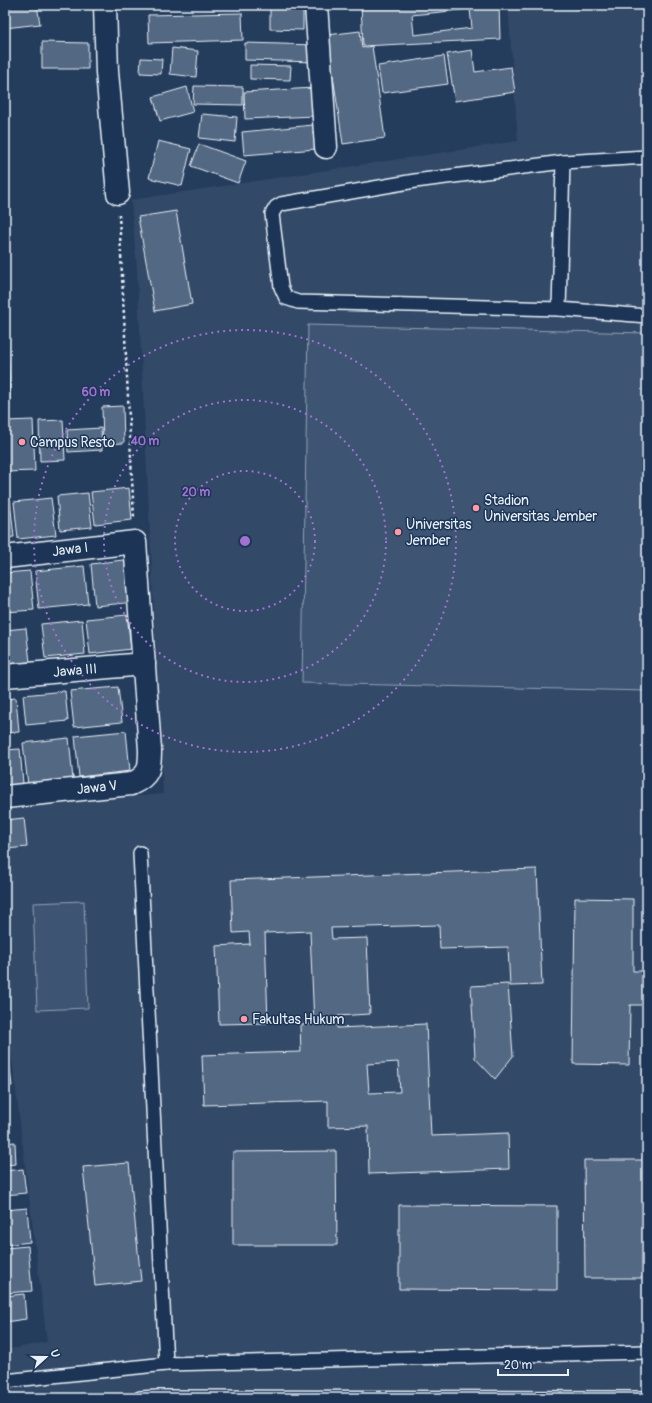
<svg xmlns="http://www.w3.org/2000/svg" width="652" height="1403" viewBox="0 0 652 1403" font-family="Pangolin,sans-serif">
  <rect width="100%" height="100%" fill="#253d5d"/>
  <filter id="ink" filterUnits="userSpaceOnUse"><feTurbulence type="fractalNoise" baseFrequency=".025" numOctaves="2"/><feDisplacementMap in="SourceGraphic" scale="8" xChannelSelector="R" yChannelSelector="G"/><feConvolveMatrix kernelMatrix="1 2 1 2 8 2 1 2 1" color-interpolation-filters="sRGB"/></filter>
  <g filter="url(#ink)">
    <polygon fill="#334a68" points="508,5 647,5 647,1398 5,1398 5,1350 47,1342 5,1001 5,808 163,794 137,270 131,200 518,141"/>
    <g fill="#3e5472" stroke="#93a2b5">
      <polygon points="308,325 647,333 647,691 302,683"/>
      <polygon points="84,901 88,1008 37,1010 33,903"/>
    </g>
    <g fill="#536782" stroke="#e8f1f8" fill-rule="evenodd">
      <polygon points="5,5 37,5 40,24 5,28"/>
      <polygon points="46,5 71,5 46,7"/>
      <polygon points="154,5 205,5 154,7"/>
      <polygon points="270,5 303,5 303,30 270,29"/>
      <path d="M361 5H499L500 39 363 46ZM470 9 472 28 414 35 412 15Z"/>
      <polygon points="573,5 636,5 636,9 573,8"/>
      <polygon points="242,13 243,40 149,43 148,15"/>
      <polygon points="360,31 362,48 372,46 385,138 343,144 327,35"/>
      <polygon points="42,42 88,43 88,69 42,69"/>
      <polygon points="245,43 315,45 315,62 245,60"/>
      <polygon points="172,48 198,51 196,77 170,74"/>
      <polygon points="472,50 475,72 511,67 515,92 455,101 447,54"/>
      <polygon points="444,56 448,84 382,93 378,66"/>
      <polygon points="141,58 162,59 161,74 140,73"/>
      <polygon points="250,65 291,66 290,80 250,79"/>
      <polygon points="194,86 243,87 243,105 193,104"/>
      <polygon points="187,87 193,112 160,121 153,97"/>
      <polygon points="314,88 316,116 245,119 244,92"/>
      <polygon points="202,114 237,117 235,142 199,138"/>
      <polygon points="313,125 316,149 244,155 242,132"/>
      <polygon points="158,141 191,149 182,186 149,178"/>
      <polygon points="199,144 246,161 238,183 191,166"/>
      <polygon points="176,211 192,304 155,311 138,217"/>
      <polygon points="5,319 7,319 10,401 5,401"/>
      <polygon points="123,406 124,443 103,444 102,407"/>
      <polygon points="33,420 35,471 5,472 5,421"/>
      <polygon points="63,420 65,460 40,461 39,421"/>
      <polygon points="101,428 102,450 68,452 67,430"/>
      <polygon points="129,488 132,520 95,524 91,492"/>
      <polygon points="88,493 92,527 60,530 57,496"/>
      <polygon points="51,498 56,535 18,539 14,502"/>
      <polygon points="10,500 14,537 5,538 5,501"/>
      <polygon points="131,559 135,602 95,606 91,564"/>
      <polygon points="84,566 88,604 39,609 35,571"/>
      <polygon points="30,571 34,610 5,612 5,573"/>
      <polygon points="127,615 131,649 90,654 86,619"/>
      <polygon points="82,620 85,654 45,658 41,624"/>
      <polygon points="26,628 30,662 5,664 5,630"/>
      <polygon points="118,687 122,722 74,727 70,691"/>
      <polygon points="65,691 68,721 26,725 23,695"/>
      <polygon points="16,698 19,732 5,733 5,699"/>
      <polygon points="126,731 130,771 79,777 75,736"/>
      <polygon points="69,738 73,780 28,785 23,743"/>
      <polygon points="20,749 23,784 5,785 5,750"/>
      <polygon points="24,818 27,847 6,849 5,820"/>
      <path d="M537 869 542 985 510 986 508 947 440 949 439 925 331 928 332 939 367 938 370 1014 337 1016V1028L426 1024 431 1136 508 1133 509 1169 369 1174 368 1126 328 1127V1101L204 1105 202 1055 301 1052 300 1025 314 1024 310 931 265 933 268 1023 219 1024 216 946 250 944 249 932 233 933 231 880ZM398 1062 400 1092 369 1093 367 1064Z"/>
      <polygon points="575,898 633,899 633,971 647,971 647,1005 630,1005 629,1065 573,1064"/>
      <polygon points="508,984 513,1056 495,1079 475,1058 471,986"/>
      <polygon points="5,1061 9,1061 12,1086 5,1086"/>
      <polygon points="15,1142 16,1164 5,1165 5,1143"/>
      <polygon points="336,1151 337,1245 233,1245 233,1152"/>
      <polygon points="584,1160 647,1160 647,1278 585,1278"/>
      <polygon points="129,1163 141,1281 95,1286 83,1167"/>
      <polygon points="23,1169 26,1193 5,1195 5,1171"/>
      <polygon points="399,1205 557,1206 557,1290 399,1289"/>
      <polygon points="27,1208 30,1242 5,1245 5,1210"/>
      <polygon points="28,1246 32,1291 5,1293 5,1248"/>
      <polygon points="24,1294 26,1319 5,1322 5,1296"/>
    </g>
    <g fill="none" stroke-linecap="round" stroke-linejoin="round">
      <g stroke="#e8f1f8" stroke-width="16">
        <g id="lane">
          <polyline points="563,162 559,309 647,316"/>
          <polyline points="559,309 298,302 286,298 281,287 272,214 276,207 281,204 415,181 563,162 647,157"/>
          <polyline points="140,853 166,1364"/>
          <polyline points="5,1381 166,1364 647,1352"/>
          <polyline points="140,1398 158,1397 647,1398"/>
        </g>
      </g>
      <g stroke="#e8f1f8" stroke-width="25">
        <g id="street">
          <polyline points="105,5 107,72 118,193"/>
          <polyline points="316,5 326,147"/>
          <path d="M5 557 135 542 150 750C150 769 149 776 131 784L5 797"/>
          <polyline points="5,676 144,664"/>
        </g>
      </g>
      <polyline stroke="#e8f1f8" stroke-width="2.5" stroke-dasharray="3 3" stroke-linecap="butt" points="119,214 134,519"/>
      <use href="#lane" stroke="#1d3557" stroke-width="13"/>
      <use href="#street" stroke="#1d3557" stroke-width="22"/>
    </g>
  </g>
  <g fill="none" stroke="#a171d3" stroke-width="2" stroke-dasharray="2 4">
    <circle cx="245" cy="541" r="70"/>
    <circle cx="245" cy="541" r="141"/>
    <circle cx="245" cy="541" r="211"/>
  </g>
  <g fill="#ff9aa2" stroke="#1d3557" stroke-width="1.5">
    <circle cx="22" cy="442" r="4"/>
    <circle cx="476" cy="508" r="4"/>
    <circle cx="398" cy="532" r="4"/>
    <circle cx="244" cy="1019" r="4"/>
  </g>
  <g text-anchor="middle" stroke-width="3" stroke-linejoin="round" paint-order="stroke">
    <g font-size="14" fill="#e8f1f8" stroke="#1d3557" text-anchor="start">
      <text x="30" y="447">Campus Resto</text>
      <text x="484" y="505">Stadion<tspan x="484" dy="16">Universitas Jember</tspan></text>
      <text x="406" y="529">Universitas<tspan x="406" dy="16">Jember</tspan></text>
      <text x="252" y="1024">Fakultas Hukum</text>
    </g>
    <g font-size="14" fill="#e8f1f8" stroke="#1d3557">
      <text transform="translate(70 549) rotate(-7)" y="5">Jawa I</text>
      <text transform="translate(75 670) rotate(-5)" y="5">Jawa III</text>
      <text transform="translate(97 787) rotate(-6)" y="5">Jawa V</text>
    </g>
  </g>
  <circle cx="245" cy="541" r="6" fill="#a171d3" stroke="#1d3557" stroke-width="2"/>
  <g font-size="12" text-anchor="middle" font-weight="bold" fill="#a171d3" stroke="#1d3557" stroke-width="3" stroke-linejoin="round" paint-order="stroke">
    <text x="96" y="396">60 m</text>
    <text x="145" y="445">40 m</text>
    <text x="196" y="496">20 m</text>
  </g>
  <rect width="652" height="1403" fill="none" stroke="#1d3557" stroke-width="20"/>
  <rect x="10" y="10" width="632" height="1383" fill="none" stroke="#e8f1f8" stroke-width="1.5" filter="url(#ink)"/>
  <g transform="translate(46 1357) rotate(69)" stroke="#1d3557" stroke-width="3" paint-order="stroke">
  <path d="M0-3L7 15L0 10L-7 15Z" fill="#e8f1f8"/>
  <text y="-6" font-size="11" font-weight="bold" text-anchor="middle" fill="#e8f1f8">U</text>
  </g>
  <path d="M498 1369v6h70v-6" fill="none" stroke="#e8f1f8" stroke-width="2"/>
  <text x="504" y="1369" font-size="12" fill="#e8f1f8" stroke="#1d3557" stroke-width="3" paint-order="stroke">20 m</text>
</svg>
